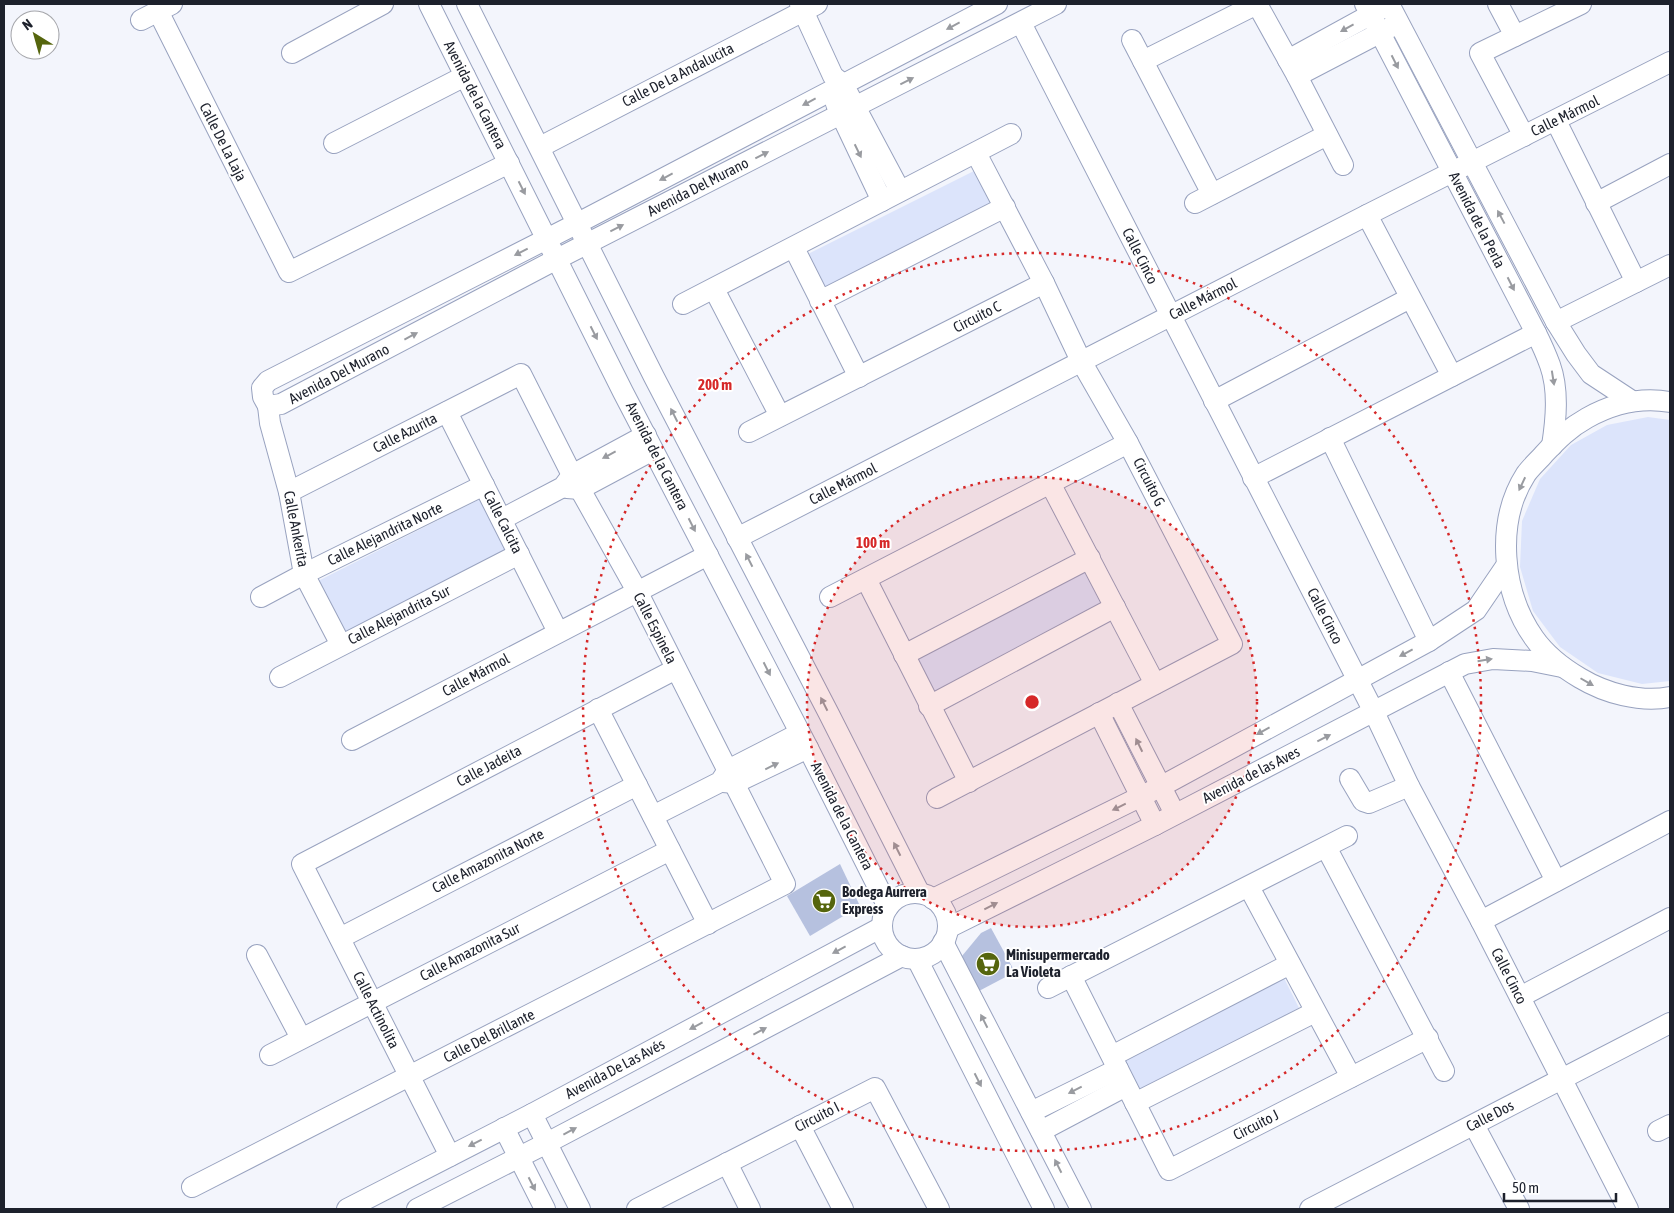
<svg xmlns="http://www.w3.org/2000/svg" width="1674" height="1213" viewBox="0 0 1674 1213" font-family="'Asap Condensed',sans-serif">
  <rect width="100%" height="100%" fill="#f3f5fc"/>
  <g fill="#dce4fb">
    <polygon points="976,170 994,205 823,291 806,255"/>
    <polygon points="1648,417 1670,420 1670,681 1642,684 1598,673 1560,647 1533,611 1520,567 1522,521 1540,479 1571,445 1607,425"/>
    <polygon points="480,499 507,552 345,634 318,581"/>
    <polygon points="1086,570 1104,605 934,694 915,658"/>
    <polygon points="1284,978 1299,1008 1132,1094 1117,1064"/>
  </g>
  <g fill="#b6c1df">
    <polygon points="840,864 860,906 810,936 787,896"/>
    <polygon points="991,928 1015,972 979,991 962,956 981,933"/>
  </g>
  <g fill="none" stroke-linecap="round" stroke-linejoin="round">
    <g stroke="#98a2bf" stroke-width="22">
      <g id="minor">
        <polyline points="429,4 623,392 808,748 888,907"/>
        <polyline points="467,4 654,377 829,714 919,892"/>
        <polyline points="800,4 833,76 843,84 900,191"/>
        <polyline points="997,4 578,223 268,381 262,388 263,397 268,406 281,404 557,259 1056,4"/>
        <polyline points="1257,4 1297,76 1343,165"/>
        <path d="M1365 4 1536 333C1541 343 1546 354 1550 365 1559 390 1556 420 1552 446"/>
        <polyline points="1389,4 1556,322 1576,354 1591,374 1632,401"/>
        <polyline points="1498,4 1515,36"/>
        <polyline points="158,11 289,272 509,163"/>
        <polyline points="141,20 172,4"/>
        <polyline points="1021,23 1374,712 1409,786 1481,921 1628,1209"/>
        <polyline points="1132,40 1212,194"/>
        <polyline points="292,53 383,4"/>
        <polyline points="1288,60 1381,9"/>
        <polyline points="1143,61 1257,4"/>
        <polyline points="1297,76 1391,27"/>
        <polyline points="836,104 882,201"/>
        <polyline points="1556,121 1636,282"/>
        <polyline points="1524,136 1480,53 1581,4"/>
        <polyline points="334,143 465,76"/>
        <polyline points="540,147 817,4"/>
        <polyline points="1195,203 1327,135"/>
        <polyline points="1596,203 1670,164"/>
        <polyline points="1367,215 1452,376"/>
        <polyline points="794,248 859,377"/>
        <polyline points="714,289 780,416"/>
        <polyline points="820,301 1005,207"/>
        <polyline points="683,304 1011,134"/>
        <polyline points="1556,322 1670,265"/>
        <polyline points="1214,401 1410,298"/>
        <path d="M1670 402C1641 397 1612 404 1587 418 1569 428 1558 439 1544 454 1538 461 1531 467 1526 474 1495 522 1502 593 1534 638 1546 655 1563 668 1580 678 1605 693 1640 703 1670 697"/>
        <polyline points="268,406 270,423 289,492 304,574 341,645"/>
        <polyline points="447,412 558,632"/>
        <polyline points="749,432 1044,283"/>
        <polyline points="1330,438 1429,641"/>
        <polyline points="1253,478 1536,333"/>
        <polyline points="1050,483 1155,684"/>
        <polyline points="567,488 580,489 653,450"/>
        <polyline points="502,519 563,487 572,475 646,435"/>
        <polyline points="737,538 1367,215 1670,62"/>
        <polyline points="866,579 969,782"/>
        <polyline points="261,597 304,574 484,485"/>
        <polyline points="830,597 1128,443"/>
        <polyline points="904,655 1090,558"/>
        <polyline points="1449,672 1556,881"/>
        <polyline points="280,677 519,554"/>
        <polyline points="1118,703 1175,814"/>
        <polyline points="929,706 1115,607"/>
        <polyline points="598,709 708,924"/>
        <polyline points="1099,713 1155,825"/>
        <polyline points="352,740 708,555"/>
        <polyline points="1350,779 1363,801 1369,803 1409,786"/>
        <polyline points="723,782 735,783 808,748"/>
        <polyline points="937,798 1232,644 1128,443 1081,361 1044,283 976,153"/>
        <polyline points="653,816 720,782 728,770 800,733"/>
        <polyline points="1326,847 1444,1071"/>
        <polyline points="1249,887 1351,1077"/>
        <circle cx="915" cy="926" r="33"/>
        <polyline points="933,899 1160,787 1429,641 1476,610 1506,566"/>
        <polyline points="1481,921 1670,821"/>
        <polyline points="948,928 1155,825 1465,664 1493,659 1532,661 1562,667"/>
        <polyline points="340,938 637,785"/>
        <polyline points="943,942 1081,1209"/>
        <polyline points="257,955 301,1038"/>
        <polyline points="917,959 1044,1209"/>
        <polyline points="1071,976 1169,1170 1428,1038"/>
        <polyline points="1048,988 1347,836"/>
        <polyline points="1520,997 1670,918"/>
        <polyline points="270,1055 670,850"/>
        <polyline points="1112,1056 1290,964"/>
        <polyline points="1135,1103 1315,1012"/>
        <polyline points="1031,1112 1118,1069"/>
        <polyline points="532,1114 580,1209"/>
        <polyline points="1474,1125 1519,1209"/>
        <polyline points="800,1126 843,1209"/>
        <polyline points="504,1128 545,1209"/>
        <polyline points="1041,1131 1126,1086"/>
        <polyline points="1658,1131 1670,1125"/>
        <polyline points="450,1156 302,864 676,669"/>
        <polyline points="727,1163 750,1209"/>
        <polyline points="192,1187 785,884 637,591 572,475 521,374 289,492"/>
        <polyline points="347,1209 532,1114 882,927"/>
        <polyline points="417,1209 547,1143 902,956"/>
        <polyline points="637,1209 875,1088 939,1209"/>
        <polyline points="1310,1209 1670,1023"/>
      </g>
    </g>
    <use href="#minor" stroke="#fff" stroke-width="20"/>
  </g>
  <defs><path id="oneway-solid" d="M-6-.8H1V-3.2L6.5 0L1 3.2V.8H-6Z" transform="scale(1.25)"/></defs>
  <g fill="#999ba0">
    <use href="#oneway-solid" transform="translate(953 26) rotate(152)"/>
    <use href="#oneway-solid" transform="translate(1347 28) rotate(151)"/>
    <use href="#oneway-solid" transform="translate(1395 62) rotate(63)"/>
    <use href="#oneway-solid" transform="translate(907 81) rotate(-27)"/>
    <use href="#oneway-solid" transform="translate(809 102) rotate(152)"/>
    <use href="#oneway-solid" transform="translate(858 151) rotate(64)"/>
    <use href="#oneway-solid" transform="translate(762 155) rotate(-27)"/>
    <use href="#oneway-solid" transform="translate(666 177) rotate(152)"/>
    <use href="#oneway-solid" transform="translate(522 188) rotate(63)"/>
    <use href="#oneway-solid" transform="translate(1501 217) rotate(-118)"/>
    <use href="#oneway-solid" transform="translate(617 228) rotate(-27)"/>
    <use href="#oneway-solid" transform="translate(521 252) rotate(153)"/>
    <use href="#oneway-solid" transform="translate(1511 284) rotate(63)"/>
    <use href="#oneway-solid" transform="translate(594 333) rotate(63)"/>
    <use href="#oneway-solid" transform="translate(411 336) rotate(-28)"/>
    <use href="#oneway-solid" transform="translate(1553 378) rotate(81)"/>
    <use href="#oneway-solid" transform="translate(674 415) rotate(-117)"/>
    <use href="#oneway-solid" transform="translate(609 455) rotate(152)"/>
    <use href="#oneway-solid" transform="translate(1522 484) rotate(115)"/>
    <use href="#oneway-solid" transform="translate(692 525) rotate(63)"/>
    <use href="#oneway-solid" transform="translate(749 560) rotate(-117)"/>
    <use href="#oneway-solid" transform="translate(1406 653) rotate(152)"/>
    <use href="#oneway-solid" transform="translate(1485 660) rotate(-9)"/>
    <use href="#oneway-solid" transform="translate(767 669) rotate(63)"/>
    <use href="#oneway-solid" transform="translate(1587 682) rotate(30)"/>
    <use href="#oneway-solid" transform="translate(824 704) rotate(-117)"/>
    <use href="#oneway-solid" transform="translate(1263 731) rotate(151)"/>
    <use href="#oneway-solid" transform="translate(1324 738) rotate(-27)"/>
    <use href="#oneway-solid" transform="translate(1139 745) rotate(-116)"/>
    <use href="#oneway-solid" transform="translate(772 766) rotate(-26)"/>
    <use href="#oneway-solid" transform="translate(1119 807) rotate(154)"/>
    <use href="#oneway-solid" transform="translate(897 849) rotate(-117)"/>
    <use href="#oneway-solid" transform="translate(991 906) rotate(-27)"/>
    <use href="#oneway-solid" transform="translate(839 950) rotate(152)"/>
    <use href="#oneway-solid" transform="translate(984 1021) rotate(-117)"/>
    <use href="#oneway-solid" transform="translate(696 1026) rotate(152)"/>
    <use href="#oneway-solid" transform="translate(760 1031) rotate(-28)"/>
    <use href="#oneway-solid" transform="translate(978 1080) rotate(63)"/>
    <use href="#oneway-solid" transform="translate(1075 1090) rotate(153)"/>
    <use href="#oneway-solid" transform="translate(570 1131) rotate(-28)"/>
    <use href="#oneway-solid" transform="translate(475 1143) rotate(153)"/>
    <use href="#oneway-solid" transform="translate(1058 1166) rotate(-117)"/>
    <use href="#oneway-solid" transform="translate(532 1184) rotate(63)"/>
  </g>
  <circle cx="1032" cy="702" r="225" fill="#d62828" fill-opacity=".12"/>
  <g fill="none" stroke="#d62828" stroke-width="2.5" stroke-dasharray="2.5 5">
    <circle cx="1032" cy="702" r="225"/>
    <circle cx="1032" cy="702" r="449"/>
  </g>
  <defs>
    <g id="supermarket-disc" transform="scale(1.25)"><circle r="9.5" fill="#55650d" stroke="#fff"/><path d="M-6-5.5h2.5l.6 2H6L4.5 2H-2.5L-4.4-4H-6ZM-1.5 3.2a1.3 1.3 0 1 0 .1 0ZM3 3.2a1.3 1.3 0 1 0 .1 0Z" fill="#fff"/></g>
  </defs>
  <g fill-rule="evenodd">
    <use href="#supermarket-disc" x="824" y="901"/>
    <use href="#supermarket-disc" x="988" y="964"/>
  </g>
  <g text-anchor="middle" stroke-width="4" stroke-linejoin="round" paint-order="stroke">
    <g font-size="15" fill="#1d212c" stroke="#fff">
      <text transform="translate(678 75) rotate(-27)" y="5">Calle De La Andalucita</text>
      <text transform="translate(475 95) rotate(63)" y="5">Avenida de la Cantera</text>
      <text transform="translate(1565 116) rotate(-26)" y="5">Calle Mármol</text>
      <text transform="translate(223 142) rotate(63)" y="5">Calle De La Laja</text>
      <text transform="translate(698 187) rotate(-27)" y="5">Avenida Del Murano</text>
      <text transform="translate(1477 220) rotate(63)" y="5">Avenida de la Perla</text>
      <text transform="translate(1140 256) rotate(63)" y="5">Calle Cinco</text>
      <text transform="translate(1203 299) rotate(-27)" y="5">Calle Mármol</text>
      <text transform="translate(977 317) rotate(-27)" y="5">Circuito C</text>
      <text transform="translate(339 374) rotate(-28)" y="5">Avenida Del Murano</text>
      <text transform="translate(405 433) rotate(-27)" y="5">Calle Azurita</text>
      <text transform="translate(657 456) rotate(63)" y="5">Avenida de la Cantera</text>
      <text transform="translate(1149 482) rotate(63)" y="5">Circuito G</text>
      <text transform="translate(843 484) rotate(-27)" y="5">Calle Mármol</text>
      <text transform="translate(503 522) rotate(63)" y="5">Calle Calcita</text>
      <text transform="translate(296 529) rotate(79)" y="5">Calle Ankerita</text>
      <text transform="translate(385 534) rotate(-26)" y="5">Calle Alejandrita Norte</text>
      <text transform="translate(399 615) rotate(-27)" y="5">Calle Alejandrita Sur</text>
      <text transform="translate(1325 616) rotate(63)" y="5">Calle Cinco</text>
      <text transform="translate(655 628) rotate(63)" y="5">Calle Espinela</text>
      <text transform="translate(476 675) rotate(-28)" y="5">Calle Mármol</text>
      <text transform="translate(489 766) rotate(-28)" y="5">Calle Jadeita</text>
      <text transform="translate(1251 775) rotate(-27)" y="5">Avenida de las Aves</text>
      <text transform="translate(842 816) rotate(63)" y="5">Avenida de la Cantera</text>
      <text transform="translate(488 861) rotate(-27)" y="5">Calle Amazonita Norte</text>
      <text transform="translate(470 952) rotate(-27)" y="5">Calle Amazonita Sur</text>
      <text transform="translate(1509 976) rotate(63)" y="5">Calle Cinco</text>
      <text transform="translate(376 1010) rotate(63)" y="5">Calle Actinolita</text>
      <text transform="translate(489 1036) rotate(-27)" y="5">Calle Del Brillante</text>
      <text transform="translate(615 1069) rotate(-28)" y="5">Avenida De Las Avés</text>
      <text transform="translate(1490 1116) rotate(-27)" y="5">Calle Dos</text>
      <text transform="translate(817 1117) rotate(-27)" y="5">Circuito I</text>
      <text transform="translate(1256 1125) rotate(-27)" y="5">Circuito J</text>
    </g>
    <g font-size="15" font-weight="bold" fill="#1d212c" stroke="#fff" text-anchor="start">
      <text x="842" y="897">Bodega Aurrera<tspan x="842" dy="17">Express</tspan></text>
      <text x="1006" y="960">Minisupermercado<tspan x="1006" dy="17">La Violeta</tspan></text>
    </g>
  </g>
  <circle cx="1032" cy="702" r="8" fill="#d62828" stroke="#fff" stroke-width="2.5"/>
  <g font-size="15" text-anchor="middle" font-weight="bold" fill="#d62828" stroke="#fff" stroke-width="4" stroke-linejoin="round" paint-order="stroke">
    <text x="715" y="390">200 m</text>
    <text x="873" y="548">100 m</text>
  </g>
  <rect width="1674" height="1213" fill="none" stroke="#1d212c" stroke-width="10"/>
  <g transform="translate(35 35) rotate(323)"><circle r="24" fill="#ffffff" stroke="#a5a6ab"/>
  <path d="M0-4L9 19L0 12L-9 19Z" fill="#55650d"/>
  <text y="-8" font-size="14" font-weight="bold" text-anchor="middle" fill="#1d212c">N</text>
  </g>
  <path d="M1504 1193v8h112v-8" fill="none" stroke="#1d212c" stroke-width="2.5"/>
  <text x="1512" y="1193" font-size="15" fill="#1d212c" stroke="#ffffff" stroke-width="4" paint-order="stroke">50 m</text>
</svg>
